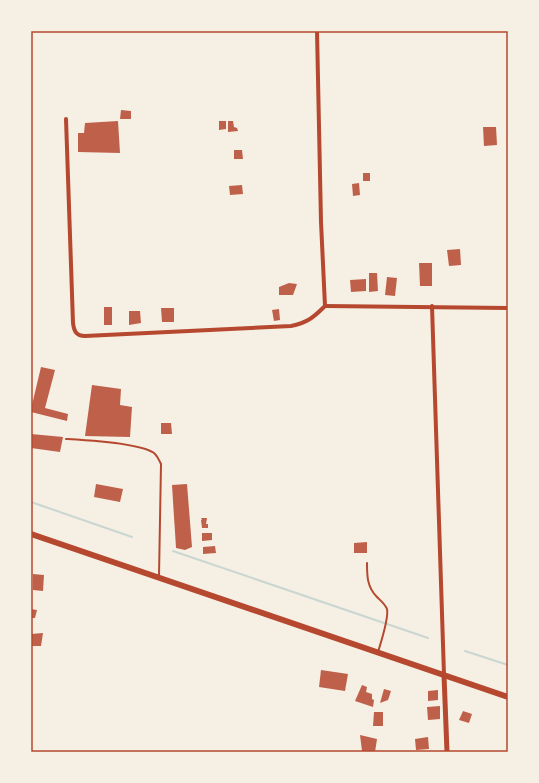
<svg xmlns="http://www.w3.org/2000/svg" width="539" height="783" viewBox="0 0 539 783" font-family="Jost,sans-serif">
  <rect width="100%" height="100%" fill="#f6efe4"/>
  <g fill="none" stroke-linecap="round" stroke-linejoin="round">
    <g stroke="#c9d6d2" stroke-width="2">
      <polyline points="31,502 132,537"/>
      <polyline points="173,551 428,638"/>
      <polyline points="465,651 508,665"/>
    </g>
  </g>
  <g fill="#bf614a">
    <polygon points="121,110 131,111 131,119 120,119"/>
    <polygon points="118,121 120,153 78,152 78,133 84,133 85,123"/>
    <polygon points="219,121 226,121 226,129 219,130"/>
    <polygon points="228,121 233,121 234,127 237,128 238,131 228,132"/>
    <polygon points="483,127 496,127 497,145 484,146"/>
    <polygon points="234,150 242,150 243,159 234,159"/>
    <rect x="363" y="173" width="7" height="8"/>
    <polygon points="359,183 360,195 353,196 352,184"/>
    <polygon points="242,185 243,194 230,195 229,186"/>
    <polygon points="460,249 461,265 449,266 447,250"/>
    <polygon points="419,263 432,263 432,286 420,286"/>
    <polygon points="369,273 377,273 378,291 369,292"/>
    <polygon points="387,277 397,278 395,296 385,295"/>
    <polygon points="366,279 366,291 351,292 350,280"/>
    <polygon points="289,283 297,284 293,295 279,295 279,287"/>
    <rect x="104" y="307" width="8" height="18"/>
    <polygon points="161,308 174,308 174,322 162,322"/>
    <polygon points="279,309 280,320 274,321 272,310"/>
    <polygon points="129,311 140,311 141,323 129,325"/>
    <polygon points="41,367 55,370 45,408 68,414 67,421 31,412 31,409"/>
    <polygon points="92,385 121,389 120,405 132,407 130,437 85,436"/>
    <polygon points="161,423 171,423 172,434 161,434"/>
    <polygon points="31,434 63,437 60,452 31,448"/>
    <polygon points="96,484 123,489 120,502 94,497"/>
    <polygon points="187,484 192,547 185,550 176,548 172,485"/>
    <polygon points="201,518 207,518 206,524 208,524 208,528 202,528 201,520 202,520"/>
    <polygon points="202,533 212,533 212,540 202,541"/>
    <polygon points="367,542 367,553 354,553 354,543"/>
    <polygon points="215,546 216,553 203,554 203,547"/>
    <polygon points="33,574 44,575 43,591 33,590"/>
    <polygon points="31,609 37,610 35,618 31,618"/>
    <polygon points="43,633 41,646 31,646 31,634"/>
    <polygon points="321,670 348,674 345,691 319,687"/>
    <polygon points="362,685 367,687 366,692 372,694 372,699 374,700 373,707 355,701"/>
    <polygon points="384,689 391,691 388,700 380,703"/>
    <polygon points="438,690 438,700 428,701 428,691"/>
    <polygon points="440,706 440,719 428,720 427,707"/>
    <polygon points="463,711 472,714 469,723 459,720"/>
    <polygon points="374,712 383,712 383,726 373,726"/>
    <polygon points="360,735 377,739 375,752 362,751"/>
    <polygon points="428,737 429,749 416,750 415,739"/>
  </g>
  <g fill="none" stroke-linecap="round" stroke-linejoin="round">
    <g stroke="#b5482f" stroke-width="2">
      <path d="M66 439C84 440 143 443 155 454 158 457 159 460 161 464L159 576"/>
      <path d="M367 563C367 576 367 587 377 597 381 601 385 604 387 609 389 618 381 642 378 652"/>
    </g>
    <g stroke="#b5482f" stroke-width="4">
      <path d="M66 119 73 323C74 331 76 336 85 336L291 326C307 323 314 317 325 306L321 222 317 31"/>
      <polyline points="325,306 508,308"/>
      <polyline points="432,306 444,675"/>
    </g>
    <polyline stroke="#b5482f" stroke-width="5" points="444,675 447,752"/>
    <polyline stroke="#b5482f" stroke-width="6" points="31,534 508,697"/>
  </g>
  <rect width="539" height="783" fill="none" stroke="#f6efe4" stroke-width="64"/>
  <rect x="32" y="32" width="475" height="719" fill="none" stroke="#b5482f" stroke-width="1.5"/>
</svg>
